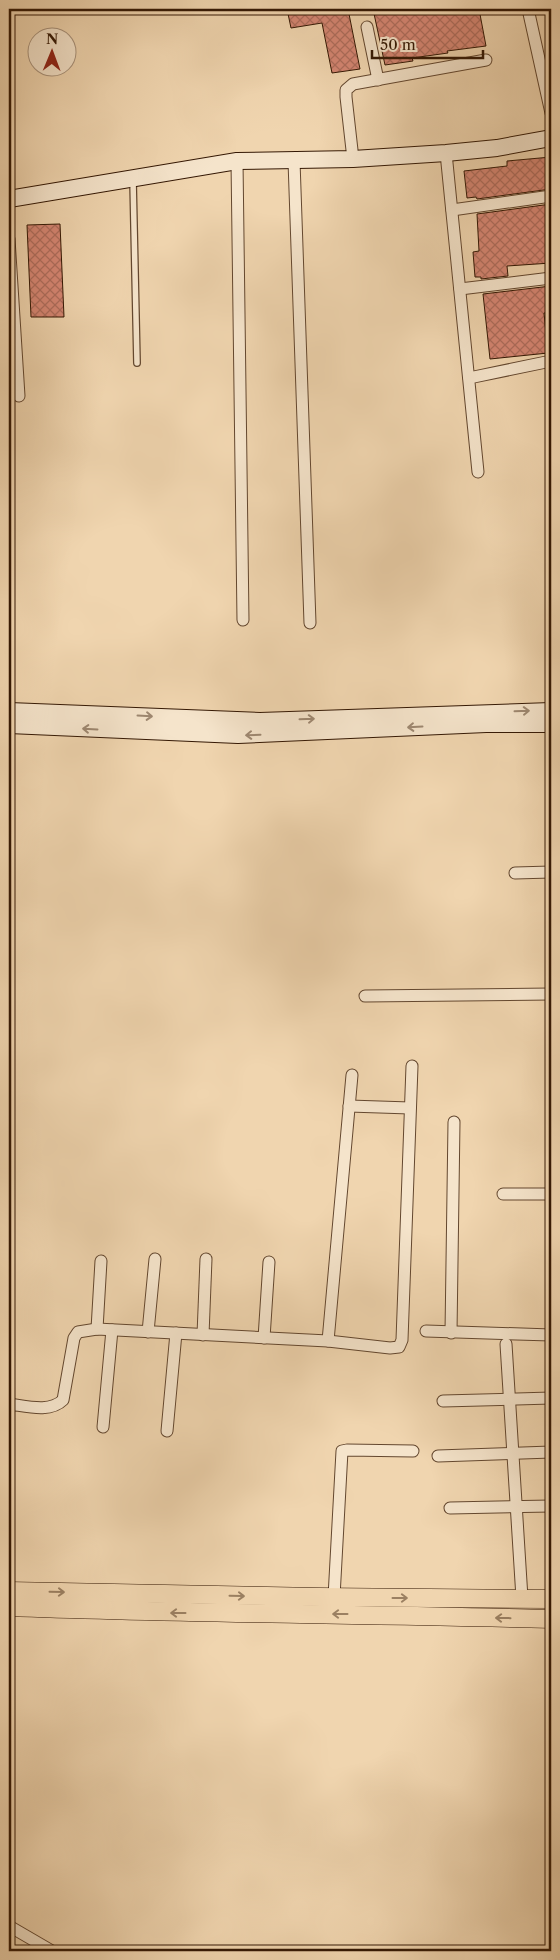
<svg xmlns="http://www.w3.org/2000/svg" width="560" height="1960" viewBox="0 0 560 1960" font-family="'Libre Caslon Text',serif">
  <defs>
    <pattern id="building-cross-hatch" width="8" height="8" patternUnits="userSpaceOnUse" patternTransform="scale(1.25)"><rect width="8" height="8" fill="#d58673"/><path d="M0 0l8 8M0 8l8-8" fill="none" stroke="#ae6d5c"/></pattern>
  </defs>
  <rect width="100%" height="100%" fill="#f0d5af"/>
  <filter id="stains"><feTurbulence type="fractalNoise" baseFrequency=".004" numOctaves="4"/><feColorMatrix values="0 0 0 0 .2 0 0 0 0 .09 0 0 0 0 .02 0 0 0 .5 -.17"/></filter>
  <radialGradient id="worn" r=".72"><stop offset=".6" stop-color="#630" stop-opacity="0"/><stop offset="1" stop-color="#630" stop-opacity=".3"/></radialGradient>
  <g fill="url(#building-cross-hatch)" stroke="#341804">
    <polygon points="287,9 348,9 360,69 332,73 322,23 291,28"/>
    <polygon points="373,9 452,9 453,13 479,9 486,46 447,51 448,53 412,58 413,61 385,65"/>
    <polygon points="551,157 551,189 477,199 476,197 467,198 464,171 507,166 507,161"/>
    <polygon points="551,204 551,263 507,266 508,276 481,279 481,277 475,277 473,252 479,251 477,214"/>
    <polygon points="60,224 64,317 31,317 27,225"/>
    <polygon points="551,286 551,313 544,313 548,353 490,359 483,294"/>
  </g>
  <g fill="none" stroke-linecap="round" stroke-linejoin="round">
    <g stroke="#63472f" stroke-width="8">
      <polyline id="lane" points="133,180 137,363"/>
    </g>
    <g stroke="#63472f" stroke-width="13">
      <g id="street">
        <polyline points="528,9 551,113"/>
        <polyline points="367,27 378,80"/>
        <polyline points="446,153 478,472"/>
        <polyline points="353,159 346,97 346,90 353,84 486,60"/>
        <polyline points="237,161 243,620"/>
        <polyline points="294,161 310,623"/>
        <polyline points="452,210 551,196"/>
        <polyline points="9,239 19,396"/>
        <polyline points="460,289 551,278"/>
        <polyline points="469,378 551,361"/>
        <polyline points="515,873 551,872"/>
        <polyline points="365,996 551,994"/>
        <polyline points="349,1106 410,1108"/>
        <polyline points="503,1194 551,1194"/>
        <polyline points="97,1329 101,1261"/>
        <polyline points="426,1331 551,1335"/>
        <polyline points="148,1332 155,1259"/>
        <polyline points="451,1333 454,1122"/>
        <polyline points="203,1335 206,1259"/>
        <polyline points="264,1338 269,1262"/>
        <polyline points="328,1341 352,1075"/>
        <polyline points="506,1344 522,1598"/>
        <polyline points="443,1401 551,1398"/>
        <path d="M9 1404C26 1406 50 1413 63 1400L74 1338 78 1332 97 1329 328 1341 390 1348 399 1347 402 1340 412 1066"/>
        <polyline points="103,1427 112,1330"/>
        <polyline points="167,1431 176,1333"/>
        <polyline points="438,1456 551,1452"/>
        <polyline points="450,1508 551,1506"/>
        <polyline points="334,1597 342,1451 347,1450 413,1451"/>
        <polyline points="9,1926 52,1951"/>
      </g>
    </g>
    <g stroke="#341804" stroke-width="18">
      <g id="secondary">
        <polyline points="9,199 237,161 353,159 446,153 497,148 551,138"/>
        <polyline points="9,711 260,721 551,711"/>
        <polyline points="9,725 238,735 486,724 551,724"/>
      </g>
    </g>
    <g stroke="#341804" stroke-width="19">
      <g id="primary">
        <polyline points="9,1591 320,1597 551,1599"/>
        <path d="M9 1607C190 1614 370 1614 551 1619"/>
      </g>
    </g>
    <use href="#lane" stroke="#f5e4cb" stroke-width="5.5"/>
    <use href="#street" stroke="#f5e4cb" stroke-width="11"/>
    <use href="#secondary" stroke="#f5e4cb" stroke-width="16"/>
    <use href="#primary" stroke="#f0d5af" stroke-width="18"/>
  </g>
  <defs><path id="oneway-shaft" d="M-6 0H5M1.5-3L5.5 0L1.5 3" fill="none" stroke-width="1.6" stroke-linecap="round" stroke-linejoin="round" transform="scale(1.25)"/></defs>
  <g stroke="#9e8871">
    <use href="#oneway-shaft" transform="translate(522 711) rotate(-2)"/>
    <use href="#oneway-shaft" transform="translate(145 716) rotate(3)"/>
    <use href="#oneway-shaft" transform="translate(307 719) rotate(-2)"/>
    <use href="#oneway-shaft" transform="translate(415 727) rotate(177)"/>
    <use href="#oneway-shaft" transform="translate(90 729) rotate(-177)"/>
    <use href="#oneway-shaft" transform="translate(253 735) rotate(178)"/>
  </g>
  <g stroke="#9b8062">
    <use href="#oneway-shaft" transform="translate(57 1592) rotate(1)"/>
    <use href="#oneway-shaft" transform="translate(237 1596) rotate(1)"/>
    <use href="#oneway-shaft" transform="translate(400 1598)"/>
    <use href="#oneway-shaft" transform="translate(178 1613) rotate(-180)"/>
    <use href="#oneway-shaft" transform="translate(340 1614) rotate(-180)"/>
    <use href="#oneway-shaft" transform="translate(503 1618) rotate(-179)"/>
  </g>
  <rect width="560" height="1960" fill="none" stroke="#f0d5af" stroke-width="30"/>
  <rect x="10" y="10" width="540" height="1940" fill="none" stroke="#341804" stroke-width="2.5"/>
  <rect x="15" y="15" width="530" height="1930" fill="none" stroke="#341804"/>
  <g transform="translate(52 52) rotate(1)"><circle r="24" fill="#f5e4cb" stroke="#a8927b"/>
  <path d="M0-4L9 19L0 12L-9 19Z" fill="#8f2418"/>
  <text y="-8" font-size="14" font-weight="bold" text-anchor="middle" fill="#341804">N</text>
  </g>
  <path d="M372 50v8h111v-8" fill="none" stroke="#341804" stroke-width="2.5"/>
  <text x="380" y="50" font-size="15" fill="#341804" stroke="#f5e4cb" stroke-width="4" paint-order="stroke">50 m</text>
  <rect width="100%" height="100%" filter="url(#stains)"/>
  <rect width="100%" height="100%" fill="url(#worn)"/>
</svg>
